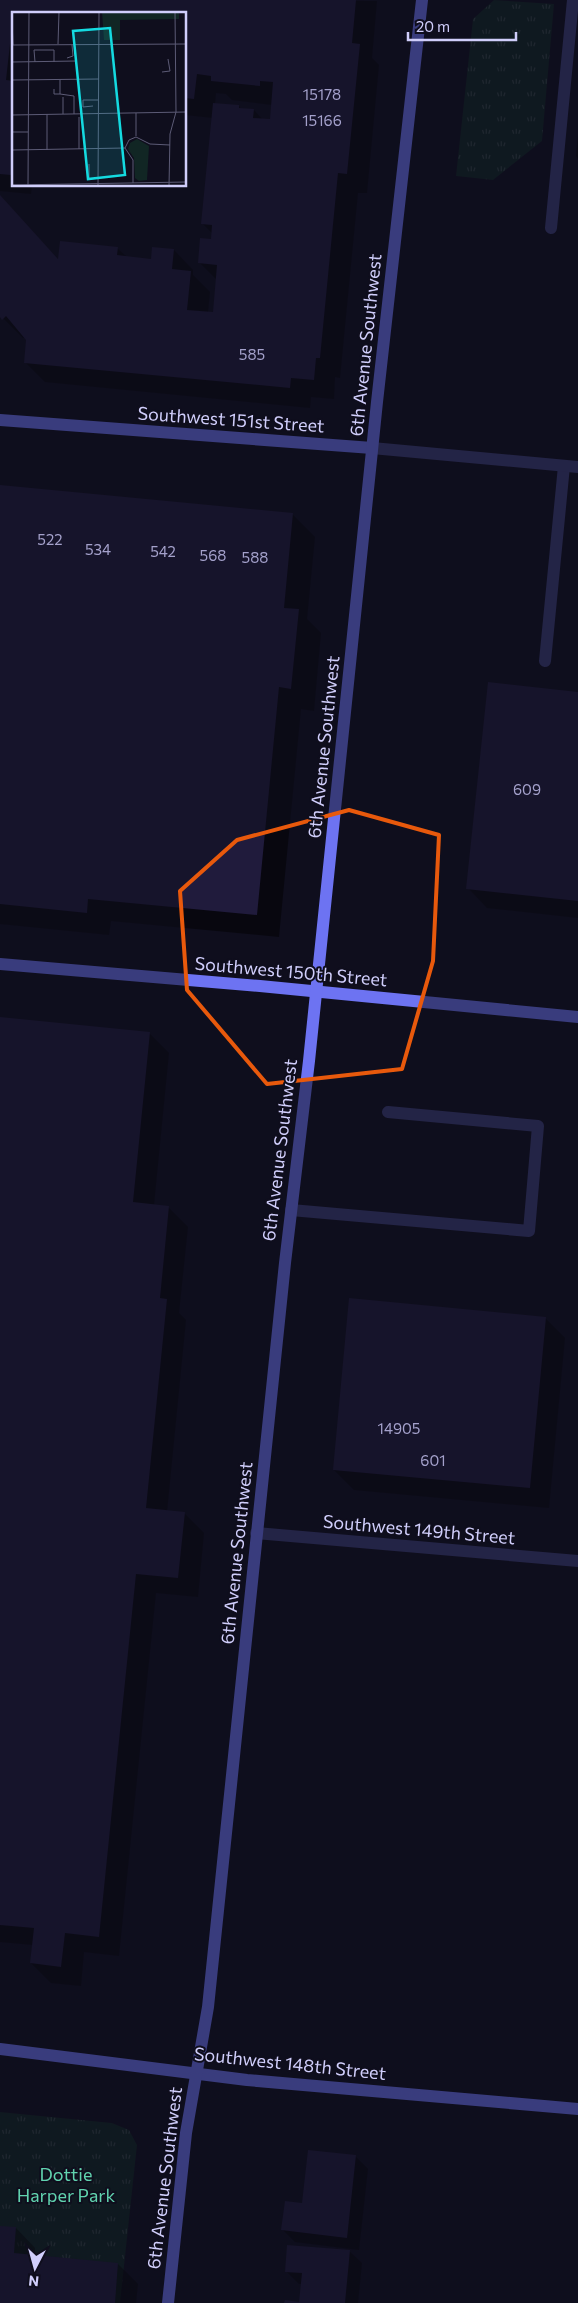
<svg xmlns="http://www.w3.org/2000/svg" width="578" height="2303" viewBox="0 0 578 2303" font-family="Commissioner,sans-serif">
  <defs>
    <pattern id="grass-tufts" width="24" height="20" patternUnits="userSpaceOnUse" patternTransform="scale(1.25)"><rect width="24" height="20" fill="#112624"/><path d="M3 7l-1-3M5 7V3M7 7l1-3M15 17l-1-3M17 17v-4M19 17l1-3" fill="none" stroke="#334445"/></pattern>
  </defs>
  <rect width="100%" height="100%" fill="#0f0e1d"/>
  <g fill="url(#grass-tufts)">
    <polygon points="494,0 554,4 542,141 493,180 456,176 473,19"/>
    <polygon points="0,2112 112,2123 129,2130 137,2145 120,2303 0,2303"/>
  </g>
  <g fill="#0007" fill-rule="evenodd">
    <path d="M0 0 377 1 372 58 379 65 367 193H358L340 378 335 377 334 399 311 397 310 408 45 382 25 362 27 339 25 337 23 338 0 315V198L59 260 117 248 127 257 152 260 174 250 193 270V275L210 292 208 312 214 313 217 280 199 262 212 240V233L202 223 213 118 185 115V14H14V185H32L31 194 0 191ZM216 93 226 94 232 100 272 105 271 121 263 120 254 110 241 109 239 106 215 104Z"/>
    <polygon points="578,134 578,159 576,156"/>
    <polygon points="0,500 292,514 315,537 307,619 321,633 314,711 301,709 279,937 111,921 109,935 0,924"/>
    <polygon points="578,693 578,918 487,908 468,888"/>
    <polygon points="0,1018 149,1033 169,1053 154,1205 168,1207 188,1227 179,1313 186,1320 167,1512 184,1513 204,1533 198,1597 156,1593 119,1956 84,1952 81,1986 51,1983 31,1963 33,1945 0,1942"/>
    <polygon points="545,1318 565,1338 549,1508 354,1490 334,1470"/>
    <polygon points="355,2156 368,2169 359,2250 295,2242 283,2230 303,2204"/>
    <polygon points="0,2227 16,2228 35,2248 35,2257 118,2264 138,2284 136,2303 0,2303"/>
    <polygon points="348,2250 362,2263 358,2303 286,2303 300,2303 302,2284 299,2284 286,2271"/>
  </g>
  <g fill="#201b3c">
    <polygon points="0,0 356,0 352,43 360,44 347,174 338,173 320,358 316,358 314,380 291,378 290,388 24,363 26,340 6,316 2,320 0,317 0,195 58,259 60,241 118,247 117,255 151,259 152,247 174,249 172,269 191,271 187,310 213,312 217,265 198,263 200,238 211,239 212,225 201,224 213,103 239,105 239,108 254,109 253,118 270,119 273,82 260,81 260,86 211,81 211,76 197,74 194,99 185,98 185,14 14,14 14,36 11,35 6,80 14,81 14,152 11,175 0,174"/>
    <polygon points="0,485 293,513 284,608 299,609 291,689 279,687 257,915 88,899 87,913 0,904"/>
    <polygon points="488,682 578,692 578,901 466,889"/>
    <polygon points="0,1017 150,1032 133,1202 169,1206 160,1298 167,1299 146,1508 185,1512 178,1578 136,1574 99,1937 65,1933 61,1967 30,1963 34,1928 0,1925"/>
    <polygon points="349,1298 546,1317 530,1488 333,1470"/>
    <polygon points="308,2150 356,2155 347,2238 281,2230 285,2201 302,2203"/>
    <polygon points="0,2226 16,2227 14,2253 118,2263 115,2303 0,2303"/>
    <polygon points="287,2245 350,2250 345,2303 284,2303 285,2300 299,2302 302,2273 285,2272"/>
  </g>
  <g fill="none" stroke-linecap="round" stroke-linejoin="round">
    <g stroke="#3d3e78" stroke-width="12">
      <polyline points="551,228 573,0"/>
      <polyline points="545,661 564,466"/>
      <polyline points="291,1210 529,1231 538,1126 388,1112"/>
    </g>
    <g stroke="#3d3e78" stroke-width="12">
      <polyline points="372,448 578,467"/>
      <polyline points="256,1533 578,1561"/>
    </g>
    <g stroke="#6d73f2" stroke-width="12">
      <polyline points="0,420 372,448"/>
      <polyline points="0,964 260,986 578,1017"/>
      <polyline points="0,2049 247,2080 578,2109"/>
      <polyline points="168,2303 186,2133 208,2007 285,1263 309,1061 377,402 422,0"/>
    </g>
  </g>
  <path d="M0 0H578V2303H0ZM349 810 439 835 433 961 402 1069 267 1084 187 990 180 891 237 840Z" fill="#0f0e1d" fill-opacity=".55" fill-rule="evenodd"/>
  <path fill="none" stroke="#e8590c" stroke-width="4" stroke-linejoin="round" d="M349 810 439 835 433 961 402 1069 267 1084 187 990 180 891 237 840Z"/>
  <g text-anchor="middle" stroke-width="4" stroke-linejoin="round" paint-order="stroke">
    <g font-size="15" fill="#a4a1cb">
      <text x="322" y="100">15178</text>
      <text x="322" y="126">15166</text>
      <text x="252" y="360">585</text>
      <text x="50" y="545">522</text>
      <text x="98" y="555">534</text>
      <text x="163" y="557">542</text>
      <text x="213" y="561">568</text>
      <text x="255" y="563">588</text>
      <text x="527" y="795">609</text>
      <text x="399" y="1434">14905</text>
      <text x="433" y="1466">601</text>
    </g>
    <g font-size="18" fill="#d0cefb" stroke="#0f0e1d">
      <text transform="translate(366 345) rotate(-84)" y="6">6th Avenue Southwest</text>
      <text transform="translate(231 420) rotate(4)" y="6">Southwest 151st Street</text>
      <text transform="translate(324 747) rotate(-84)" y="6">6th Avenue Southwest</text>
      <text transform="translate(291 972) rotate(5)" y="6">Southwest 150th Street</text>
      <text transform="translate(280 1150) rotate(-83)" y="6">6th Avenue Southwest</text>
      <text transform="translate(419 1530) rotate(5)" y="6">Southwest 149th Street</text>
      <text transform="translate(237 1553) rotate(-84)" y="6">6th Avenue Southwest</text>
      <text transform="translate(290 2064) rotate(6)" y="6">Southwest 148th Street</text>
      <text transform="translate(165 2178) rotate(-83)" y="6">6th Avenue Southwest</text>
    </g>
    <g font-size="18" fill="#61d3af" stroke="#0f0e1d">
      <text x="66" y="2181">Dottie<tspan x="66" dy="21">Harper Park</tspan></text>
    </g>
  </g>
  <g transform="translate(12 12)">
    <rect width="174" height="174" fill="#0f0e1d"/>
    <path d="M90 0H167V7L108 8V28H92ZM125 127 137 134 135 168 127 169 123 166 122 146 116 137 118 131Z" fill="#112624"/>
    <path fill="none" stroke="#5c5b76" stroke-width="1" d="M0 7 1 33M46 32 47 0M0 33 174 32M55 46 61 44 60 33M0 50 64 49M23 50 22 38H42V50M150 60 158 59 156 47M0 68 87 67M42 77V82H48V68M48 82 62 84V102M81 94 71 95V88H87M124 101V124M51 102V85M0 103 174 100M67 105V137M0 120H16M0 138 113 136M35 138V102M77 152V168M121 171V148L113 136 117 128 124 125 138 132 158 133M0 173 174 170M16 173 17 0M86 174 87 0M157 174 158 122 164 100 163 0"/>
    <path fill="#14dae0" fill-opacity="0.15" stroke="#14dae0" stroke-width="2.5" d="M98 16 113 163 76 167 61 19Z"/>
    <rect width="174" height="174" fill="none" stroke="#d0cefb" stroke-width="2.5"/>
  </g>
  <g transform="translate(35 2268) rotate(186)" stroke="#0f0e1d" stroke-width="4" paint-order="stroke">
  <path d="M0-4L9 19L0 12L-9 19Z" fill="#d0cefb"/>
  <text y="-8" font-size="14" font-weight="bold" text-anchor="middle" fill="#d0cefb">N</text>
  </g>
  <path d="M408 32v8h108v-8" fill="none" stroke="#d0cefb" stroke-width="2.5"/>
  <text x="416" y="32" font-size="15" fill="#d0cefb" stroke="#0f0e1d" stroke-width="4" paint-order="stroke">20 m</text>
</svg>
